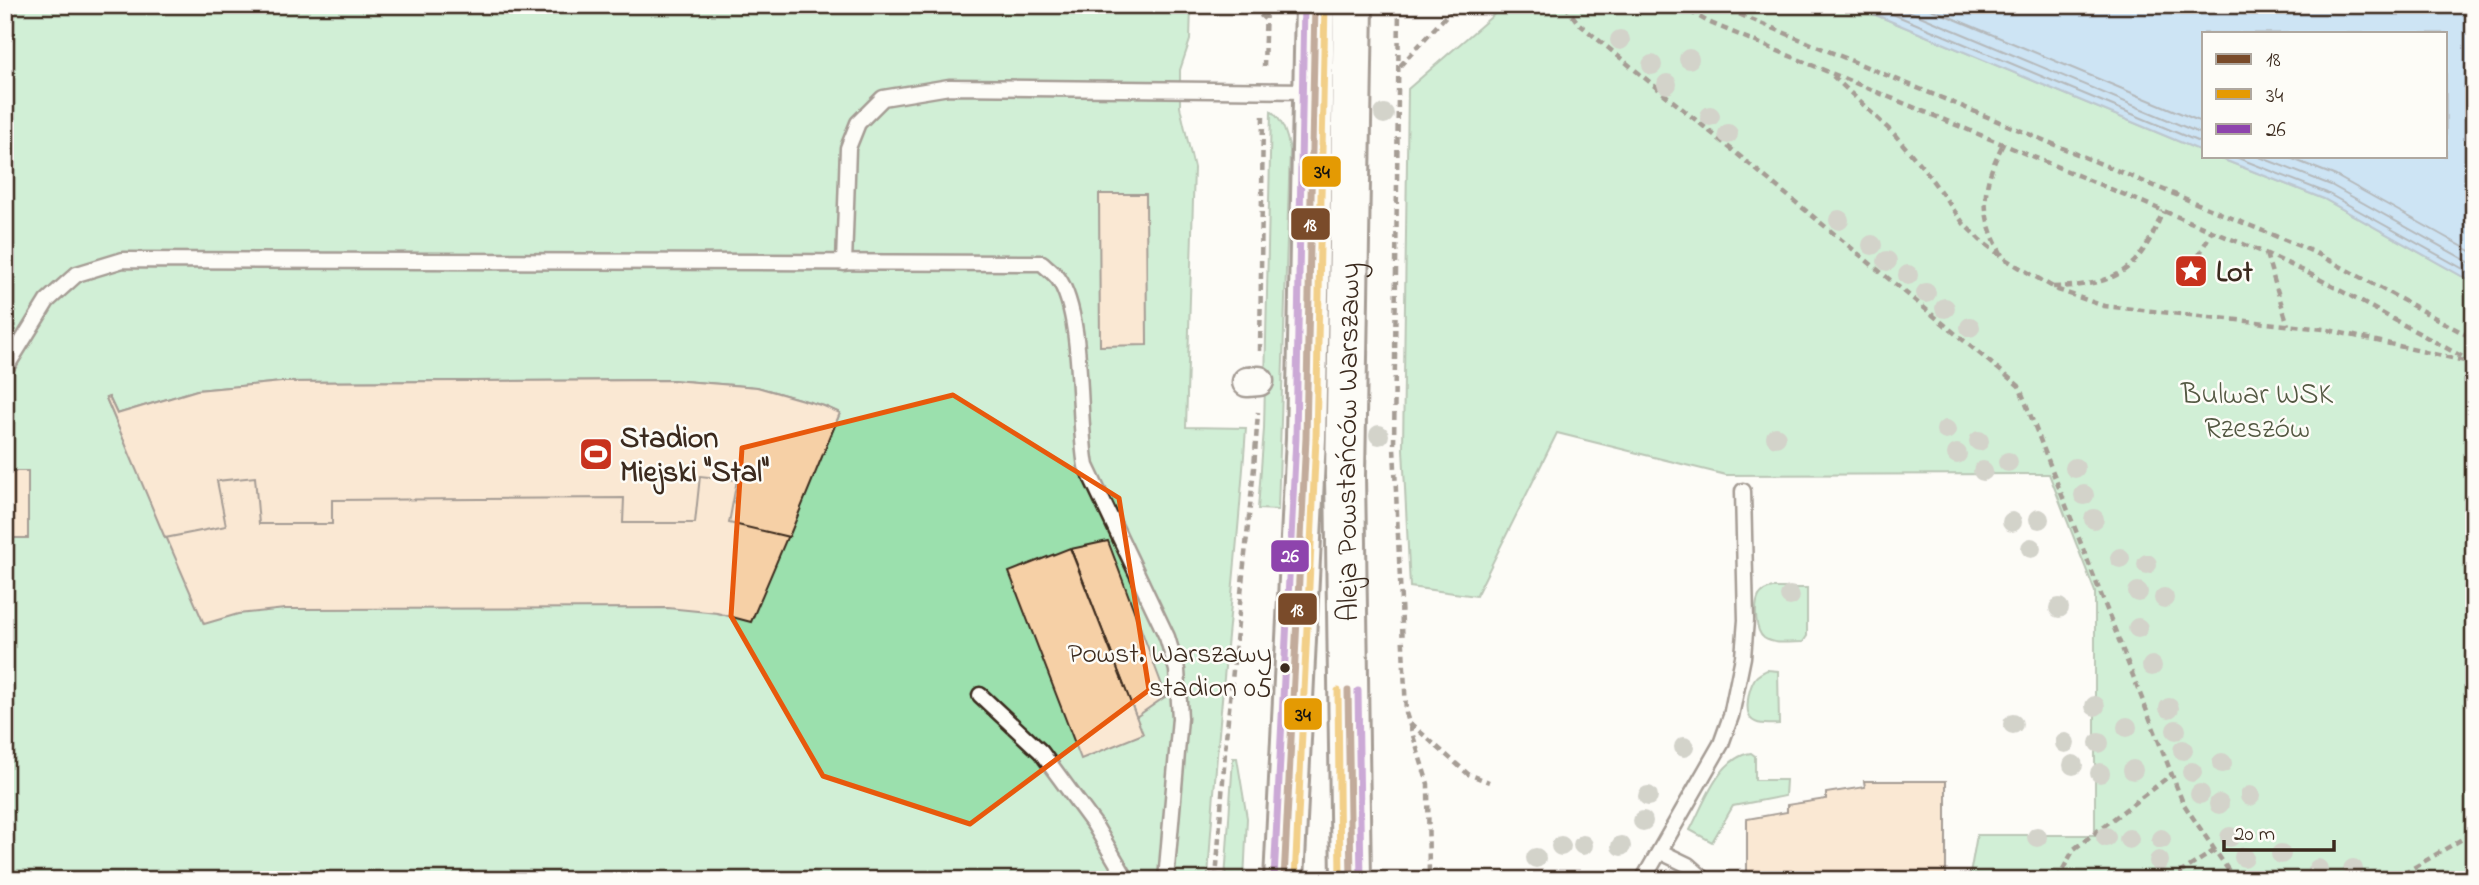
<svg xmlns="http://www.w3.org/2000/svg" width="2479" height="885" viewBox="0 0 2479 885" font-family="'Indie Flower',sans-serif">
  <rect width="100%" height="100%" fill="#fdfcf7"/>
  <filter id="ink" filterUnits="userSpaceOnUse"><feTurbulence type="fractalNoise" baseFrequency=".0143" numOctaves="2"/><feDisplacementMap in="SourceGraphic" scale="14" xChannelSelector="R" yChannelSelector="G"/><feConvolveMatrix kernelMatrix="1 2 1 2 8 2 1 2 1" color-interpolation-filters="sRGB"/></filter>
  <g filter="url(#ink)">
    <g fill="#9be0ad" stroke="#6b8566" stroke-width="2">
      <path d="M5 5H1191L1190 40 1180 70V107L1194 168 1186 427 1246 428C1236 579 1216 729 1208 880H5Z"/>
      <polygon points="1541,5 1852,5 2204,152 2204,156 2214,156 2324,199 2474,283 2474,880 1969,880 1977,835 2095,835 2095,592 2049,474 1726,475 1557,433 1476,596 1410,587 1403,449 1408,89 1498,11 1538,13"/>
      <path d="M1271 111C1283 120 1287 136 1290 150L1278 510 1258 509 1264 429Z"/>
      <path d="M1773 588H1807V636L1803 642C1791 642 1774 645 1764 638 1755 631 1754 606 1759 596 1762 591 1767 589 1773 588Z"/>
      <path d="M1767 670 1778 671 1779 724C1770 724 1758 726 1751 719 1744 710 1749 689 1754 680 1756 675 1762 673 1767 670Z"/>
      <path d="M1751 753 1755 756V780H1786L1785 796 1733 806 1712 842 1690 830C1704 804 1719 757 1751 753Z"/>
      <polygon points="1233,758 1237,758 1247,818 1244,880 1225,880"/>
    </g>
    <polygon fill="#92c7f0" stroke="#6f889c" stroke-width="2" points="1852,5 2474,5 2474,283 2324,199 2214,156 2446,156 2446,33 2204,33 2204,152"/>
    <g fill="none" stroke-linecap="round" stroke-linejoin="round">
      <g stroke="#5e6972" stroke-width="2">
        <polyline points="1871,5 2204,144"/>
        <polyline points="1894,5 2204,135"/>
        <polyline points="1921,5 2204,123"/>
        <polyline points="2233,156 2327,193 2474,275"/>
        <polyline points="2257,156 2331,185 2474,265"/>
        <polyline points="2285,156 2336,176 2474,253"/>
      </g>
    </g>
    <g fill="#f6d0a6" stroke="#3b2a1e" stroke-width="2">
      <polygon points="1099,194 1146,194 1147,345 1100,346"/>
      <polygon points="672,380 757,387 824,406 840,413 751,622 717,613 668,608 285,609 238,614 204,624 106,398 109,397 117,414 197,390 282,382"/>
      <polygon points="672,380 757,387 824,406 840,413 789,537 729,523 737,480 700,476 695,523 623,523 624,498 332,500 332,524 259,524 255,477 217,481 226,526 165,538 106,398 109,397 117,414 197,390 282,382"/>
      <polygon points="5,436 6,471 28,471 28,538 5,538"/>
      <polygon points="1108,541 1166,696 1136,717 1071,549"/>
      <polygon points="1070,548 1143,734 1081,759 1009,572"/>
      <polygon points="1864,781 1946,781 1946,880 1747,880 1747,819 1787,812 1787,805 1826,799 1826,793 1865,787"/>
    </g>
    <g fill="none" stroke-linecap="round" stroke-linejoin="round">
      <g stroke="#3b2a1e" stroke-width="19">
        <g id="lane">
          <polyline points="844,263 848,148 858,123 883,98 949,87 1312,91"/>
          <path d="M5 369 47 301 77 274 123 260 1042 263C1047 268 1054 273 1058 278 1085 316 1077 417 1086 466L1167 637 1177 670 1180 718 1166 880"/>
          <polyline points="980,695 1041,752 1094,824 1127,880"/>
          <polyline points="1661,852 1688,865 1705,880"/>
          <polyline points="1643,880 1721,744 1731,716 1743,657 1746,620 1743,491"/>
        </g>
      </g>
      <g stroke="#3b2a1e" stroke-width="33">
        <polyline id="street" points="1247,382 1259,381"/>
      </g>
      <g stroke="#3b2a1e" stroke-width="44">
        <g id="primary">
          <polyline points="1284,880 1306,438 1315,5"/>
          <path id="s1" d="M1351 880 1345 475 1353 5"/>
        </g>
      </g>
      <g stroke="#3b2a1e" stroke-width="4.5" stroke-dasharray="7 5" stroke-linecap="butt">
        <polyline points="1254,5 1258,13 1265,19"/>
        <polyline points="1399,5 1394,447 1406,713 1428,784 1429,880"/>
        <polyline points="1565,5 1578,23 2019,386 2183,803 2235,880"/>
        <polyline points="1679,5 1708,22 2265,253 2308,273 2474,363"/>
        <polyline points="1717,5 2314,252 2474,339"/>
        <polyline points="1400,66 1456,5"/>
        <polyline points="1264,67 1266,5"/>
        <polyline points="1833,76 1895,135 1924,169 1964,224 1980,240 2005,259 2058,290 2104,306 2324,329 2469,362"/>
        <polyline points="2266,254 2288,325"/>
        <path d="M2002 255C1978 213 1982 185 2003 144"/>
        <polyline points="2193,266 2212,231"/>
        <polyline points="2181,274 2187,263 2199,269 2193,280"/>
        <path d="M2053 287C2118 285 2139 271 2163 211"/>
        <polyline points="1260,351 1263,115"/>
        <polyline points="1410,723 1468,774 1489,782"/>
        <polyline points="1216,880 1226,738 1254,468 1258,412"/>
        <polyline points="2057,880 2074,849 2172,774"/>
        <polyline points="2169,880 2215,850"/>
        <polyline points="2393,880 2474,832"/>
      </g>
      <use href="#lane" stroke="#fdfcf7" stroke-width="14"/>
      <use href="#street" stroke="#fdfcf7" stroke-width="28"/>
      <use href="#primary" stroke="#fdfcf7" stroke-width="38"/>
      <g stroke="#fdfcf7" stroke-width="12">
        <g id="bus-1">
          <polyline points="1348,691 1351,880"/>
          <polyline points="1284,880 1306,438 1315,5"/>
        </g>
      </g>
      <g stroke="#fdfcf7" stroke-width="12">
        <g id="bus-2">
          <polyline points="1338,691 1340,880"/>
          <polyline points="1295,880 1316,439 1325,5"/>
        </g>
      </g>
      <g stroke="#fdfcf7" stroke-width="12">
        <g id="bus-3">
          <polyline points="1358,691 1361,880"/>
          <polyline points="1274,879 1296,438 1304,5"/>
        </g>
      </g>
      <use href="#bus-1" stroke="#7a4b2a" stroke-width="7"/>
      <use href="#bus-2" stroke="#e49a03" stroke-width="7"/>
      <use href="#bus-3" stroke="#8e44ad" stroke-width="7"/>
    </g>
    <g fill="#a0a293">
      <circle cx="1620" cy="40" r="10"/>
      <circle cx="1689" cy="59" r="10"/>
      <circle cx="1652" cy="65" r="10"/>
      <circle cx="1667" cy="84" r="10"/>
      <circle cx="1384" cy="114" r="10"/>
      <circle cx="1710" cy="116" r="10"/>
      <circle cx="1728" cy="134" r="10"/>
      <circle cx="1839" cy="220" r="10"/>
      <circle cx="1872" cy="245" r="10"/>
      <circle cx="1887" cy="261" r="10"/>
      <circle cx="1908" cy="275" r="10"/>
      <circle cx="1926" cy="293" r="10"/>
      <circle cx="1945" cy="308" r="10"/>
      <circle cx="1970" cy="327" r="10"/>
      <circle cx="1946" cy="430" r="10"/>
      <circle cx="1379" cy="435" r="10"/>
      <circle cx="1776" cy="437" r="10"/>
      <circle cx="1979" cy="441" r="10"/>
      <circle cx="1957" cy="454" r="10"/>
      <circle cx="2008" cy="462" r="10"/>
      <circle cx="2075" cy="468" r="10"/>
      <circle cx="1983" cy="471" r="10"/>
      <circle cx="2084" cy="495" r="10"/>
      <circle cx="2039" cy="519" r="10"/>
      <circle cx="2094" cy="519" r="10"/>
      <circle cx="2012" cy="522" r="10"/>
      <circle cx="2031" cy="548" r="10"/>
      <circle cx="2120" cy="558" r="10"/>
      <circle cx="2147" cy="564" r="10"/>
      <circle cx="2138" cy="592" r="10"/>
      <circle cx="1790" cy="596" r="10"/>
      <circle cx="2164" cy="598" r="10"/>
      <circle cx="2059" cy="608" r="10"/>
      <circle cx="2138" cy="628" r="10"/>
      <circle cx="2152" cy="666" r="10"/>
      <circle cx="2095" cy="706" r="10"/>
      <circle cx="2169" cy="708" r="10"/>
      <circle cx="2013" cy="724" r="10"/>
      <circle cx="2127" cy="727" r="10"/>
      <circle cx="2176" cy="730" r="10"/>
      <circle cx="2065" cy="743" r="10"/>
      <circle cx="2099" cy="743" r="10"/>
      <circle cx="1684" cy="747" r="10"/>
      <circle cx="2183" cy="750" r="10"/>
      <circle cx="2222" cy="763" r="10"/>
      <circle cx="2073" cy="765" r="10"/>
      <circle cx="2133" cy="770" r="10"/>
      <circle cx="2192" cy="772" r="10"/>
      <circle cx="2100" cy="773" r="10"/>
      <circle cx="2200" cy="794" r="10"/>
      <circle cx="1648" cy="796" r="10"/>
      <circle cx="2250" cy="796" r="10"/>
      <circle cx="2219" cy="804" r="10"/>
      <circle cx="1643" cy="821" r="10"/>
      <circle cx="2037" cy="837" r="10"/>
      <circle cx="2106" cy="837" r="10"/>
      <circle cx="2230" cy="837" r="10"/>
      <circle cx="2129" cy="839" r="10"/>
      <circle cx="2161" cy="839" r="10"/>
      <circle cx="1583" cy="845" r="10"/>
      <circle cx="1561" cy="846" r="10"/>
      <circle cx="1621" cy="846" r="10"/>
      <circle cx="2281" cy="854" r="10"/>
      <circle cx="2244" cy="857" r="10"/>
      <circle cx="1536" cy="858" r="10"/>
      <circle cx="2159" cy="861" r="10"/>
      <circle cx="2318" cy="869" r="10"/>
      <circle cx="2353" cy="869" r="10"/>
    </g>
  </g>
  <path d="M0 0H2479V885H0ZM953 395 1119 498 1149 690 970 824 823 776 731 616 742 448Z" fill="#fdfcf7" fill-opacity=".55" fill-rule="evenodd"/>
  <path fill="none" stroke="#e8590c" stroke-width="5" stroke-linejoin="round" d="M953 395 1119 498 1149 690 970 824 823 776 731 616 742 448Z"/>
  <defs>
    <g id="sight-square" transform="scale(1.75)"><rect x="-9" y="-9" width="18" height="18" rx="4" fill="#c8321e" stroke="#fdfcf7"/><path d="M0-6L1.8-2.2L6-1.7L2.9 1.2L3.7 5.4L0 3.3L-3.7 5.4L-2.9 1.2L-6-1.7L-1.8-2.2Z" fill="#fff"/></g>
    <g id="stadium-square" transform="scale(1.75)"><rect x="-9" y="-9" width="18" height="18" rx="4" fill="#c8321e" stroke="#fdfcf7"/><path d="M0-5a6.5 5 0 1 0 0 10a6.5 5 0 1 0 0-10ZM-3.5-1.8h7v3.6h-7Z" fill="#fff"/></g>
  </defs>
  <g fill-rule="evenodd">
    <use href="#sight-square" x="2191" y="271"/>
    <use href="#stadium-square" x="596" y="454"/>
  </g>
  <circle fill="#3b2a1e" stroke="#fdfcf7" stroke-width="2.5" cx="1285" cy="668" r="6"/>
  <g text-anchor="middle" stroke-width="5" stroke-linejoin="round" paint-order="stroke">
    <g font-size="28" fill="#3b2a1e" stroke="#fdfcf7" text-anchor="end">
      <text x="1272" y="662">Powst. Warszawy<tspan x="1272" dy="34">stadion 05</tspan></text>
    </g>
    <g font-size="30" font-weight="bold" fill="#3b2a1e" stroke="#fdfcf7" text-anchor="start">
      <text x="2216" y="281">Lot</text>
      <text x="620" y="447">Stadion<tspan x="620" dy="34">Miejski "Stal"</tspan></text>
    </g>
    <g font-size="30" fill="#535842" stroke="#fdfcf7">
      <text x="2257" y="403">Bulwar WSK<tspan x="2257" dy="34">Rzeszów</tspan></text>
    </g>
    <g font-size="30" fill="#3b2a1e" stroke="#fdfcf7">
      <text dy="10" stroke="none"><textPath href="#s1" startOffset="438">Aleja Powstańców Warszawy</textPath></text>
    </g>
  </g>
  <g stroke="#fdfcf7" stroke-width="2.5">
    <rect x="1301" y="155" width="41" height="33" rx="7" fill="#e49a03"/>
    <rect x="1290" y="207" width="41" height="34" rx="7" fill="#7a4b2a"/>
    <rect x="1270" y="539" width="40" height="34" rx="7" fill="#8e44ad"/>
    <rect x="1277" y="592" width="41" height="34" rx="7" fill="#7a4b2a"/>
    <rect x="1283" y="697" width="40" height="34" rx="7" fill="#e49a03"/>
  </g>
  <g font-size="19" text-anchor="middle" font-weight="bold" fill="#fff">
    <text x="1310" y="231">18</text>
    <text x="1290" y="562">26</text>
    <text x="1297" y="616">18</text>
  </g>
  <g font-size="19" text-anchor="middle" font-weight="bold" fill="#111">
    <text x="1322" y="178">34</text>
    <text x="1303" y="721">34</text>
  </g>
  <rect width="2479" height="885" fill="none" stroke="#fdfcf7" stroke-width="28"/>
  <rect x="14" y="14" width="2451" height="857" fill="none" stroke="#3b2a1e" stroke-width="2.5" filter="url(#ink)"/>
  <rect x="2202" y="32" width="245" height="126" fill="#fdfcf7" stroke="#afa8a0" stroke-width="2"/>
  <rect x="2216" y="54" width="35" height="10" fill="#7a4b2a" stroke="#afa8a0" stroke-width="2"/>
  <text x="2266" y="66" font-size="21" fill="#3b2a1e">18</text>
  <rect x="2216" y="89" width="35" height="10" fill="#e49a03" stroke="#afa8a0" stroke-width="2"/>
  <text x="2266" y="102" font-size="21" fill="#3b2a1e">34</text>
  <rect x="2216" y="124" width="35" height="10" fill="#8e44ad" stroke="#afa8a0" stroke-width="2"/>
  <text x="2266" y="136" font-size="21" fill="#3b2a1e">26</text>
  <path d="M2224 840v10h110v-10" fill="none" stroke="#3b2a1e" stroke-width="3.5"/>
  <text x="2234" y="840" font-size="21" fill="#3b2a1e" stroke="#fdfcf7" stroke-width="5" paint-order="stroke">20 m</text>
</svg>
